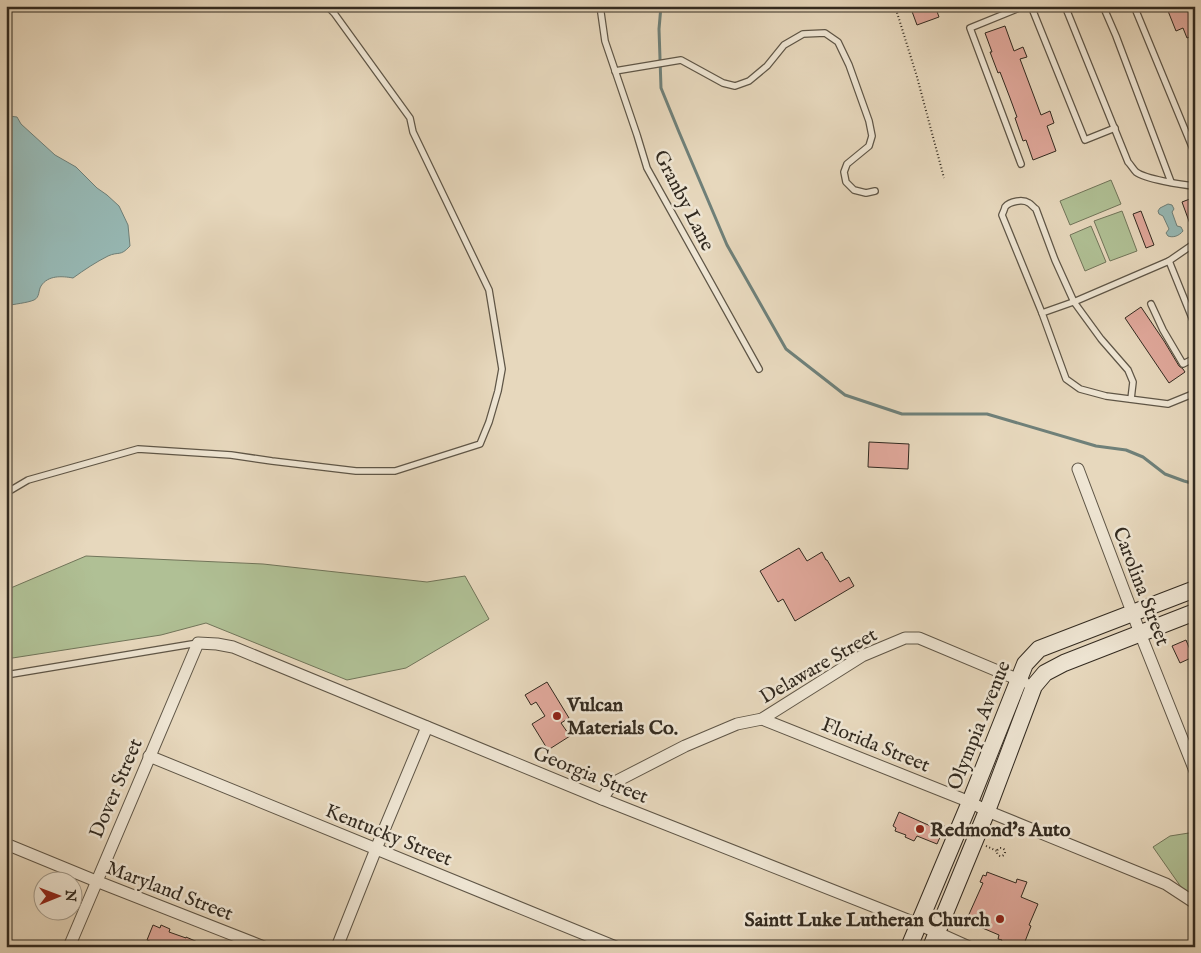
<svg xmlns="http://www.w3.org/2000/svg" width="1201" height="953" viewBox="0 0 1201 953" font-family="'IM FELL English',serif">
  <rect width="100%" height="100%" fill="#e7d8bd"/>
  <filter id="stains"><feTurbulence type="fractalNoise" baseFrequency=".004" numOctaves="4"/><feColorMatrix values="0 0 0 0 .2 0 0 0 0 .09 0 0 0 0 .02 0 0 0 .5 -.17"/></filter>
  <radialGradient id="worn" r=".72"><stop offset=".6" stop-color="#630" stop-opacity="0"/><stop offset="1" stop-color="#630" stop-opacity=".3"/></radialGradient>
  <g fill="#b0c095" stroke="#71755a">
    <polygon points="1111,180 1121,204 1070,225 1060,201"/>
    <polygon points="1122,211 1137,251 1110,261 1094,221"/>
    <polygon points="1091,226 1106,262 1085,271 1070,235"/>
    <polygon points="86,556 263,564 427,582 465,576 489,619 406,668 347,680 206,623 161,635 6,659 6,590"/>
    <polygon points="1195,832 1195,897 1181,887 1153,847 1170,836"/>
  </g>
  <g fill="#97b9b5" stroke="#6f8079">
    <path d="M9 116 17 117 21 124 55 155 76 167 97 188 107 195 119 206 128 225 130 246C120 257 119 251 108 256 96 262 84 270 73 278 62 276 48 275 41 286 38 291 40 297 34 300 27 303 14 304 6 306V117Z"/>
    <path d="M1168 204 1172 205 1174 209 1172 212 1177 226 1181 227 1183 231C1179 236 1173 238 1168 236L1166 233 1169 229 1163 216 1159 214 1158 211 1160 208Z"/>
  </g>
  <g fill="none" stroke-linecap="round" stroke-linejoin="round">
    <polyline stroke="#6f8079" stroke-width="3" points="661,6 659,29 661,88 679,132 727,245 786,349 845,395 902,414 987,414 1096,446 1126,450 1143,457 1165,474 1184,481 1195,484"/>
  </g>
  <g fill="#e0a89b" stroke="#322a20">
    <polygon points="910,6 935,6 939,17 917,25"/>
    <polygon points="1166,6 1195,6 1195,35 1187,38 1183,28 1176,31"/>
    <polygon points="1005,26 1014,51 1023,47 1027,57 1020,59 1041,115 1050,111 1054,123 1047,126 1056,151 1033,160 1026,140 1023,141 1015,118 1017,117 1010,98 1000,72 998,73 990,52 992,52 985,33"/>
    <polygon points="1195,197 1195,235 1194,235 1182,202"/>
    <polygon points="1141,211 1154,245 1146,248 1133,214"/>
    <polygon points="1141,307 1164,341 1179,366 1183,369 1185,372 1169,383 1125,318"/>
    <polygon points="869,442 909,444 908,469 868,467"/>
    <polygon points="799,548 807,561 822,552 826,560 827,560 840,582 849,577 854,586 795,621 783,599 778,602 760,571"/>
    <polygon points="1186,640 1193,657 1180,663 1172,646"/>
    <polygon points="547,682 569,718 561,723 570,736 548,750 532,724 545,716 536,702 531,705 525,695"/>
    <polygon points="899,812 935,828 937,823 945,826 937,844 917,836 914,841 905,837 906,835 895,831 896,828 893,826"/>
    <polygon points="987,872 1016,883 1017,879 1027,882 1021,897 1038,904 1029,925 1031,926 1024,944 1023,943 1021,947 999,947 1002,940 998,939 999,935 966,921 983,883 980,882 983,875 986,876"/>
    <polygon points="153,925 160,928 161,925 170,929 169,932 186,938 186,937 209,947 152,947 154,943 147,940"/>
  </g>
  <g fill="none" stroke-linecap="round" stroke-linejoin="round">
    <g stroke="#5f5647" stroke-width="8">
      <g id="lane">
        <polyline points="600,6 605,41 637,135 647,168 759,369"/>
        <polyline points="1031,6 1085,140 1115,128"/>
        <path d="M1065 6 1128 162C1131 165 1133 169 1136 172 1145 179 1182 185 1195 186"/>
        <polyline points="1103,6 1116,36 1171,182"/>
        <polyline points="1134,6 1195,154"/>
        <polyline points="615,71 681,60 723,83 735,86 749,81 767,66 784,45 803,34 825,33 838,42 849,65 869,121 872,136 869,146 847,164 844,172 846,182 854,190 866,193 875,191"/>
        <polyline points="1021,164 970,28 1024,6"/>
        <polyline points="1195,243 1169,261 1076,301 1042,313 1066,379 1080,389 1106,396 1168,404 1195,393"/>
        <polyline points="1169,261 1194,323"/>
        <polyline points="1151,304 1163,330 1183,364 1195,358"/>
        <path d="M1042 313 1002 215C1002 215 1005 208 1005 207 1010 201 1023 199 1029 203 1031 204 1034 208 1036 209L1055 260 1074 302 1101 339 1128 370 1133 382 1131 399"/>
        <polyline points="1195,323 1193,345 1195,355"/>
        <polyline points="6,493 28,480 138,449 231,455 272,461 356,471 395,471 480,444 489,422 498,391 502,369 489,290 413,132 410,118 334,13 327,6"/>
        <polyline points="6,675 198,643"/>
      </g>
    </g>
    <g stroke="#5f5647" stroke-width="13">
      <g id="street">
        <polyline points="1078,469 1140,633 1195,771"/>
        <polyline points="762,719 970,802 987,811 1166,884 1195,903"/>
        <polyline points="149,756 616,947"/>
        <polyline points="602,799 613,783 685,746 737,724 762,719 862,656 905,638 919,638 1024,682"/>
        <polyline points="6,844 96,881 264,947"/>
        <polyline points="69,947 198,643 217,644 233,647 602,799 918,924 969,947"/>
        <polyline points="337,947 376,849 427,727"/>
      </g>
    </g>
    <g stroke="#322a20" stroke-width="18">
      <g id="secondary">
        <polyline points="909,947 970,802 1025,664 1039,649 1195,589"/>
        <polyline points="931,947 987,811 1034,686 1045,673 1064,663 1195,612"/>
      </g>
    </g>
    <g stroke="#322a20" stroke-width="2" stroke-dasharray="1 2.5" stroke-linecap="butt">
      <polyline points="895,6 917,77 944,178"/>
      <polyline points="986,846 997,851"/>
      <circle cx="1001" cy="852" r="4"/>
    </g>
    <use href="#lane" stroke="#efe6d4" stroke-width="5.5"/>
    <use href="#street" stroke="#efe6d4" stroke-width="11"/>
    <use href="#secondary" stroke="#efe6d4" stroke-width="16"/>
  </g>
  <g fill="#8f2418" stroke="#efe6d4" stroke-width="2">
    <circle cx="557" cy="716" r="5"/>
    <circle cx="920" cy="829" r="5"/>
    <circle cx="1000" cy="919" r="5"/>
  </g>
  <g text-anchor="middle" stroke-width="5" stroke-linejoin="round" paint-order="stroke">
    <g font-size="20" fill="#322a20" stroke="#efe6d4">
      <text transform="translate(685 200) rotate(63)" y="7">Granby Lane</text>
      <text transform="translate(1142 586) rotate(69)" y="7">Carolina Street</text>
      <text transform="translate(818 665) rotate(-30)" y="7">Delaware Street</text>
      <text transform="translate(978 725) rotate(-68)" y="7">Olympia Avenue</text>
      <text transform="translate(876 744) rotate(22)" y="7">Florida Street</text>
      <text transform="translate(591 774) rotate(22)" y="7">Georgia Street</text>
      <text transform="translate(115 788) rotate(-67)" y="7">Dover Street</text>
      <text transform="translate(389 834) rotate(22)" y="7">Kentucky Street</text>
      <text transform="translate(170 890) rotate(21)" y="7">Maryland Street</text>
    </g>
    <g font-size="20" font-weight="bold" fill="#322a20" stroke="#efe6d4" text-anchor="start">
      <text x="567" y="711">Vulcan<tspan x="567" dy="23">Materials Co.</tspan></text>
      <text x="930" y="836">Redmond's Auto</text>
      <text x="990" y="926" text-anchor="end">Saintt Luke Lutheran Church</text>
    </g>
  </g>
  <rect width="1201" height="953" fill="none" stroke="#e7d8bd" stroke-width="25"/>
  <rect x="8" y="8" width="1186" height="938" fill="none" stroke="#322a20" stroke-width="2.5"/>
  <rect x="12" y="12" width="1176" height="928" fill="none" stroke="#322a20"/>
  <g transform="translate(58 896) rotate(89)"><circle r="24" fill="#efe6d4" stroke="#a39b8c"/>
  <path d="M0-4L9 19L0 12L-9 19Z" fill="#8f2418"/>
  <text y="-8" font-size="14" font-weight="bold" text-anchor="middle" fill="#322a20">N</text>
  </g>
  <rect width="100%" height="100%" filter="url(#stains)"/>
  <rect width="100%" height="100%" fill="url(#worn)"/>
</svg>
